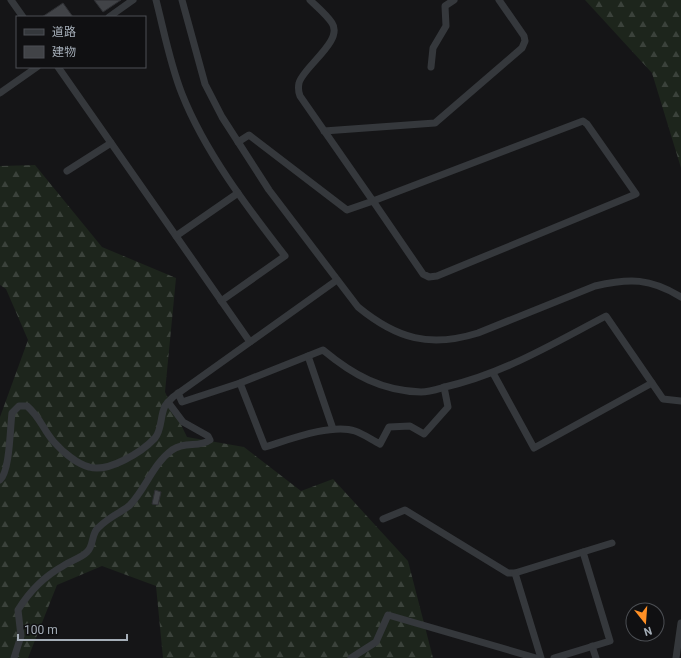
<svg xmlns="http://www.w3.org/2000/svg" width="681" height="658" viewBox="0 0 681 658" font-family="Roboto,'Noto Sans JP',sans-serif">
  <defs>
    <pattern id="forest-firs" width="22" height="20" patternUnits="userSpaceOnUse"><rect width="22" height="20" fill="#1d251c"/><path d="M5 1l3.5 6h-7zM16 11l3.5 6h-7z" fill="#3b423b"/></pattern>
  </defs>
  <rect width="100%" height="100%" fill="#151517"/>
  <g fill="url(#forest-firs)">
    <polygon points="585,0 681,0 681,168 652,73"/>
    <polygon points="35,165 102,247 176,278 165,392 187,437 244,447 301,491 333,479 408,561 433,658 163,658 156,586 102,566 57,585 28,658 0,658 0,417 28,340 6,289 0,285 0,166"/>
  </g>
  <g fill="#414347" stroke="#2e2f33">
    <polygon points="94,0 121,0 103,12"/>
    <polygon points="63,3 73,17 42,17"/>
    <polygon points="155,490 161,492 158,505 152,504"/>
  </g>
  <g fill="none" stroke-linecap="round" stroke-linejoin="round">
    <g stroke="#35383c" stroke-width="7">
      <polyline points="11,0 23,17"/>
      <path d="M156 0C164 31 170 64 182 94 205 152 247 207 285 256L221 301"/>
      <path d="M182 0 205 84 222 117 269 190 358 307C397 339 430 348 478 333L595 286C630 278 650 278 681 297"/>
      <polyline points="109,17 133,0"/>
      <polyline points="58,67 250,342"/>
      <polyline points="431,67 433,48 446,26 445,6 454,0"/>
      <polyline points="0,93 37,67"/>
      <polyline points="324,131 435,123 522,48 525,41 524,36 499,0"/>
      <path d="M238 142 249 135 347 210 373 201 583 121 587 124 636 194 437 276 429 277 423 274 373 201 300 96C298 91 298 88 299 83 303 67 344 41 332 23 326 14 317 7 310 0"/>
      <polyline points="67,171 111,143"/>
      <polyline points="176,236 238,193"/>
      <polyline points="308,356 333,429"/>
      <polyline points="493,373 534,448 652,383"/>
      <path d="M240 383 265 447C288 440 332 423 355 431 364 434 372 440 380 444L389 427 410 426 424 434 448 407 444 387"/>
      <path d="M178 393 182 402 240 383 323 350C353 375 382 391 421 392 429 392 438 389 445 387 503 374 554 343 606 316L663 399 681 401"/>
      <path d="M0 480C10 471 10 428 12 413L19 406H27C41 418 43 430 54 442 63 452 77 464 89 467 108 473 142 452 155 438 162 430 160 416 165 406 167 403 170 400 173 397L337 280"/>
      <polyline points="383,519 405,510 508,573 515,573 612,543"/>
      <polyline points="515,573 541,658"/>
      <polyline points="592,646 596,658"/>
      <path d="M14 658 21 636 18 610C29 592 45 576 63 566 70 561 81 558 87 552 94 546 91 534 98 528 104 522 113 516 120 512 123 510 127 508 130 505 146 488 153 464 172 450 185 441 199 448 210 440L208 436 183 422 168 402"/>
      <polyline points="351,658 376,642 388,615 536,658"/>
      <polyline points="554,658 610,641 583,552"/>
      <polyline points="676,658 681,623"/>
    </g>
  </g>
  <rect x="16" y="16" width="130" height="52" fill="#101012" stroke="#4c4f54"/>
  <rect x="24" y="29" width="20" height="6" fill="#35383c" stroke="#4c4f54"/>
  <text x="52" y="36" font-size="12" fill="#a5aeb8">道路</text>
  <rect x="24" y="46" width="20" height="12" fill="#414347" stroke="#4c4f54"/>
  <text x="52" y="56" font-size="12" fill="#a5aeb8">建物</text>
  <g transform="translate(645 622) rotate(163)"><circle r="19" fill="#101012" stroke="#4c4f54"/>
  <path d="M0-3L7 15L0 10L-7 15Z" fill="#ff9025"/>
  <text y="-6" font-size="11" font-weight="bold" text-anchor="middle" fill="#a5aeb8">N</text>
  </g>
  <path d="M18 634v6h109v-6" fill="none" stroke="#a5aeb8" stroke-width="2"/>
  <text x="24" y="634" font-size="12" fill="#a5aeb8" stroke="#101012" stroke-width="3" paint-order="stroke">100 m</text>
</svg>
